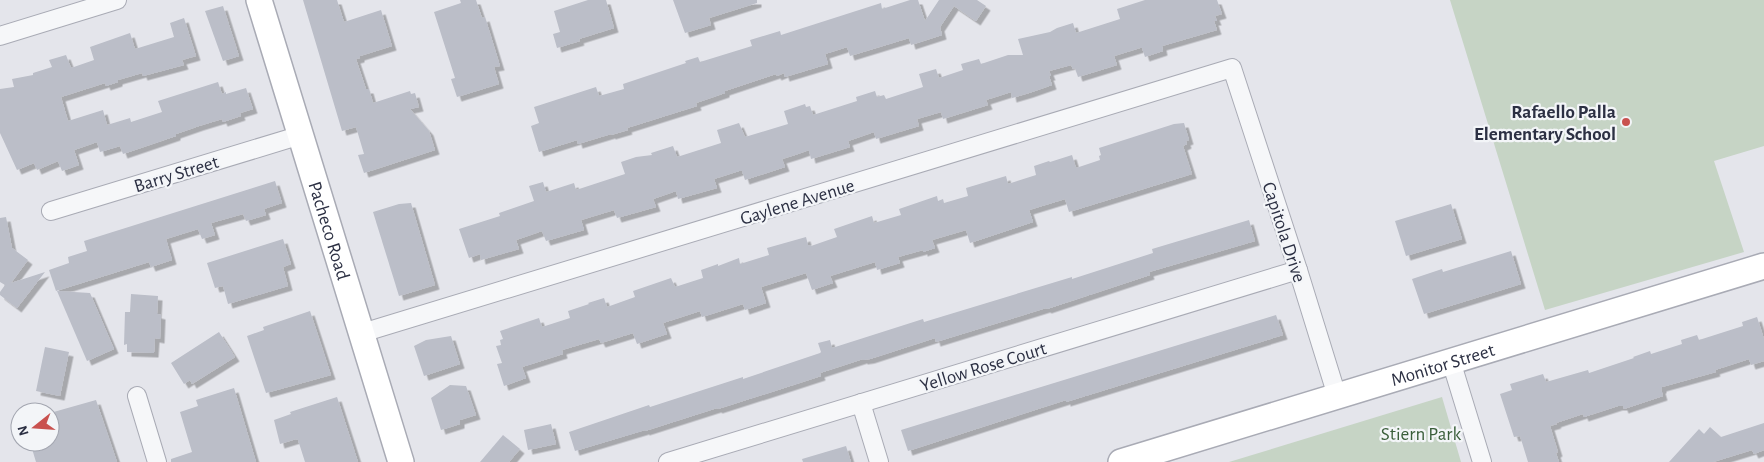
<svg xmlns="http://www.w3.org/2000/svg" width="1764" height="462" viewBox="0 0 1764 462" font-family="'Alegreya Sans',sans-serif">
  <defs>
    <filter id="shadow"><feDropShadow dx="4.5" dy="4.5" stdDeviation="0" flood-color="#0004"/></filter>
  </defs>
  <rect width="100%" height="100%" fill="#e4e5eb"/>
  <g fill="#c6d4c5">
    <polygon points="1450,0 1764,0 1764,146 1714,161 1744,252 1545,310"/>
    <polygon points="1442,397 1461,462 1229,462"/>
  </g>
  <g fill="#bbbec8" filter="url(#shadow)">
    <polygon points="303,0 337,0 344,22 381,10 392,46 360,56 360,58 356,59 366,89 369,89 373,103 410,91 411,94 415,93 419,107 410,109 429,131 435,150 364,173 358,155 364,154 356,127 342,131"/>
    <polygon points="460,0 476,0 482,18 485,17 500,66 494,67 499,84 457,97 451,79 455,78 434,12 461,3"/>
    <polygon points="588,0 606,0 614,28 579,39 580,41 557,48 553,34 560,32 554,11"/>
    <polygon points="673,0 757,0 757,3 709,18 711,25 685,33"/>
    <polygon points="910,0 918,0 925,21 939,0 977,0 986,6 976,21 954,6 940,27 942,35 911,45 909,38 850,56 847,47 825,54 828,64 785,77 784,73 777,76 776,74 725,91 725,93 696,103 697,106 627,128 628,130 611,135 611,134 578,144 577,140 539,152 531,126 539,123 534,107 596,87 599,96 624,89 623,84 686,63 685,61 698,57 700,62 752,46 750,40 780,31 781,35 881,3 882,9"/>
    <polygon points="1145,0 1217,0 1222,14 1215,16 1217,21 1214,21 1217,30 1162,46 1163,51 1145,57 1142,48 1140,48 1114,56 1117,65 1078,77 1075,68 1073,69 1071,65 1049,71 1051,76 1049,76 1052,85 1029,93 1012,98 1011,92 986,100 988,105 943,119 941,112 917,119 919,126 876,139 874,132 848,141 850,147 811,159 809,150 795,155 782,159 785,167 745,180 742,171 739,171 714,179 717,188 678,199 676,191 653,199 656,207 617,218 614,210 581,220 584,230 546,241 542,231 516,240 519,249 481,260 480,254 469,258 459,229 500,216 499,213 534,201 529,186 543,182 546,192 574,183 576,190 625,174 621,162 636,157 652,155 651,153 673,146 677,157 721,143 717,130 739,123 745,137 788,124 784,111 805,104 806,107 810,106 813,115 857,101 856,97 875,91 877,97 884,95 886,99 923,87 919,74 936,69 939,78 963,70 961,64 979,59 981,64 1008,55 1023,55 1018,39 1050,32 1057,28 1073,23 1076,33 1120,19 1117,9"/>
    <polygon points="223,6 239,56 223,61 205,11"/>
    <polygon points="184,18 196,56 182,60 184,65 143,76 142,73 118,80 118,82 106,86 105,83 61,97 68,121 103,110 107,125 130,118 131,122 162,112 158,101 218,82 222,94 226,92 226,94 246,88 253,109 240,113 241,116 223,122 222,119 199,126 176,134 176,136 123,154 120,146 100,152 97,142 74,150 79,165 62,171 58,161 37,170 34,163 17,170 0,133 0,89 14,87 12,79 33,75 33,73 52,67 49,60 66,55 71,68 94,60 90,47 130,33 135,49 174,37 170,23"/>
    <polygon points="1184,123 1189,140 1186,141 1187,144 1183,146 1192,174 1069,212 1065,199 1029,210 1033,222 970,243 966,230 932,240 935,248 923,252 923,250 898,257 900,263 877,270 875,262 830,276 833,283 812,290 806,273 761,287 766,303 745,310 743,304 702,317 700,311 663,323 667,334 637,344 633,333 601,343 599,339 562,350 563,354 522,367 526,378 504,386 497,364 502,363 496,346 501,345 500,340 503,339 500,331 539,318 542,327 570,318 568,311 589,304 588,303 604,298 607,307 635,297 633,291 671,278 675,287 703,278 701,270 718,264 718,266 739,258 740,264 769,255 767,248 806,237 808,245 811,246 837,237 834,229 872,216 874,223 901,215 899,209 937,196 938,201 943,199 944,203 968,196 966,188 1006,176 1008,184 1036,175 1034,166 1049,161 1050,162 1072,155 1076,168 1100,160 1099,156 1101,155 1099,148 1174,124"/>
    <polygon points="275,181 282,203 264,209 266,215 246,221 243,214 211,223 215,235 202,239 198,229 166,239 172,260 151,267 149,262 56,291 49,270 69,263 68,257 87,251 84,241"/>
    <polygon points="411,203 435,285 399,296 373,212 399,204"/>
    <polygon points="1451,204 1462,239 1406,256 1395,221"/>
    <polygon points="6,217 12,248 28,260 11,283 45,272 17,308 0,295 0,292 5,285 0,282 0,218"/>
    <polygon points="1249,220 1255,241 1149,272 1150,275 1047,309 1046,308 936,342 935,338 870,359 863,360 863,359 820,373 821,376 784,388 718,409 717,408 645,431 645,430 575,451 569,432 649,405 650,407 743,377 743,379 820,353 821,352 818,343 830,340 832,348 923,319 924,322 1072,277 1072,279 1153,253 1152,249"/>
    <polygon points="283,239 291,264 283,267 288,286 228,304 223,286 215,288 207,263"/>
    <polygon points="1511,251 1521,284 1424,314 1412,279 1442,269 1443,272"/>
    <polygon points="57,291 90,293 114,349 87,361"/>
    <polygon points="131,294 158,296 157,314 161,315 160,339 155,338 154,353 127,352 127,344 124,345 125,312 130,312"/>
    <polygon points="310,311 331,375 266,393 247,336 264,330 263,327"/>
    <polygon points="1276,315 1283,335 1066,402 1066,400 908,451 901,430"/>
    <polygon points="1757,317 1764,339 1764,361 1751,365 1749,359 1715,370 1716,372 1662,387 1662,389 1661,389 1663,396 1624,409 1623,406 1618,406 1584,417 1583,414 1556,423 1557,424 1550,426 1558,452 1556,453 1559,462 1528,462 1520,436 1514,437 1500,394 1512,390 1510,384 1543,374 1546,382 1588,370 1589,373 1634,358 1633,357 1650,351 1651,354 1682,344 1681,340 1697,335 1699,340 1743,326 1742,322"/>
    <polygon points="219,332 235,357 192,384 190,380 184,384 171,363"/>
    <polygon points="451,336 460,364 424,376 414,346 426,340"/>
    <polygon points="45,347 69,352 60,396 36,391"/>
    <polygon points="450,385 466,386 476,415 460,420 460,424 441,430 431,398"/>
    <polygon points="234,388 256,462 171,462 171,459 192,452 180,412 198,406 196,400"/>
    <polygon points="337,397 358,462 305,462 298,440 296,439 280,444 274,420 291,414 290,412"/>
    <polygon points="96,400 117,462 36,462 30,442 50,442 50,413"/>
    <polygon points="1764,423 1764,450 1754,454 1752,450 1713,462 1669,462 1699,429 1704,434 1710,427 1721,437"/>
    <polygon points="551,424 556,444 528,450 524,430"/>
    <polygon points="503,435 520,449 509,462 480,462"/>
    <polygon points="846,446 851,462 803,462 802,459"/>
  </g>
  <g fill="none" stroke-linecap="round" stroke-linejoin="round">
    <g stroke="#a9abb5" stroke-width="20">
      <g id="street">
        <polyline points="0,36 117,0"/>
        <polyline points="51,211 301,135"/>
        <polyline points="362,333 1232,68 1298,270 1337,396"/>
        <polyline points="1451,361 1482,462"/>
        <polyline points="137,396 157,462"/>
        <polyline points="861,403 879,462"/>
        <polyline points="668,462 1298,270"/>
      </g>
    </g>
    <g stroke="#a9abb5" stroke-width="28">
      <g id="secondary">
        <path id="s1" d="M259 0 401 462"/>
        <path id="s2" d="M1121 462 1764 266"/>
      </g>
    </g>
    <use href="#street" stroke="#f6f7f9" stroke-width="18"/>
    <use href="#secondary" stroke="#fff" stroke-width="25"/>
  </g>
  <circle fill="#c9514f" stroke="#f3f5f8" stroke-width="2" cx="1626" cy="122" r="5"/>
  <g text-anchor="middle" stroke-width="4.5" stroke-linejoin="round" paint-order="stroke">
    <g font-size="19" font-weight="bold" fill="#2c3043" stroke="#f3f5f8" text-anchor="end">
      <text x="1616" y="118">Rafaello Palla<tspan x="1616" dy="22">Elementary School</tspan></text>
    </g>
    <g font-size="19" fill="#2c3043" stroke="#f3f5f8">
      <text transform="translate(176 173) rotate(-17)" y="7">Barry Street</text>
      <text transform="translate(797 201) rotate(-17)" y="7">Gaylene Avenue</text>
      <text dy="7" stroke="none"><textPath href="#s1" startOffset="241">Pacheco Road</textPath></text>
      <text transform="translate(1285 232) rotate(72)" y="7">Capitola Drive</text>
      <text dy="7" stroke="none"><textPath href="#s2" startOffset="336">Monitor Street</textPath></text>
      <text transform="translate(983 366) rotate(-17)" y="7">Yellow Rose Court</text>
    </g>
    <g font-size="19" fill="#3a5e3a" stroke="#f3f5f8">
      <text x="1421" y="440">Stiern Park</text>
    </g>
  </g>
  <g transform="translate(35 427) rotate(253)"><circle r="24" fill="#f3f5f8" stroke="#a3a6b0"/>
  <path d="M0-4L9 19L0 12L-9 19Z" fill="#c9514f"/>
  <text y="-8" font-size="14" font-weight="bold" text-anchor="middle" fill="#2c3043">N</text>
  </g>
</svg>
